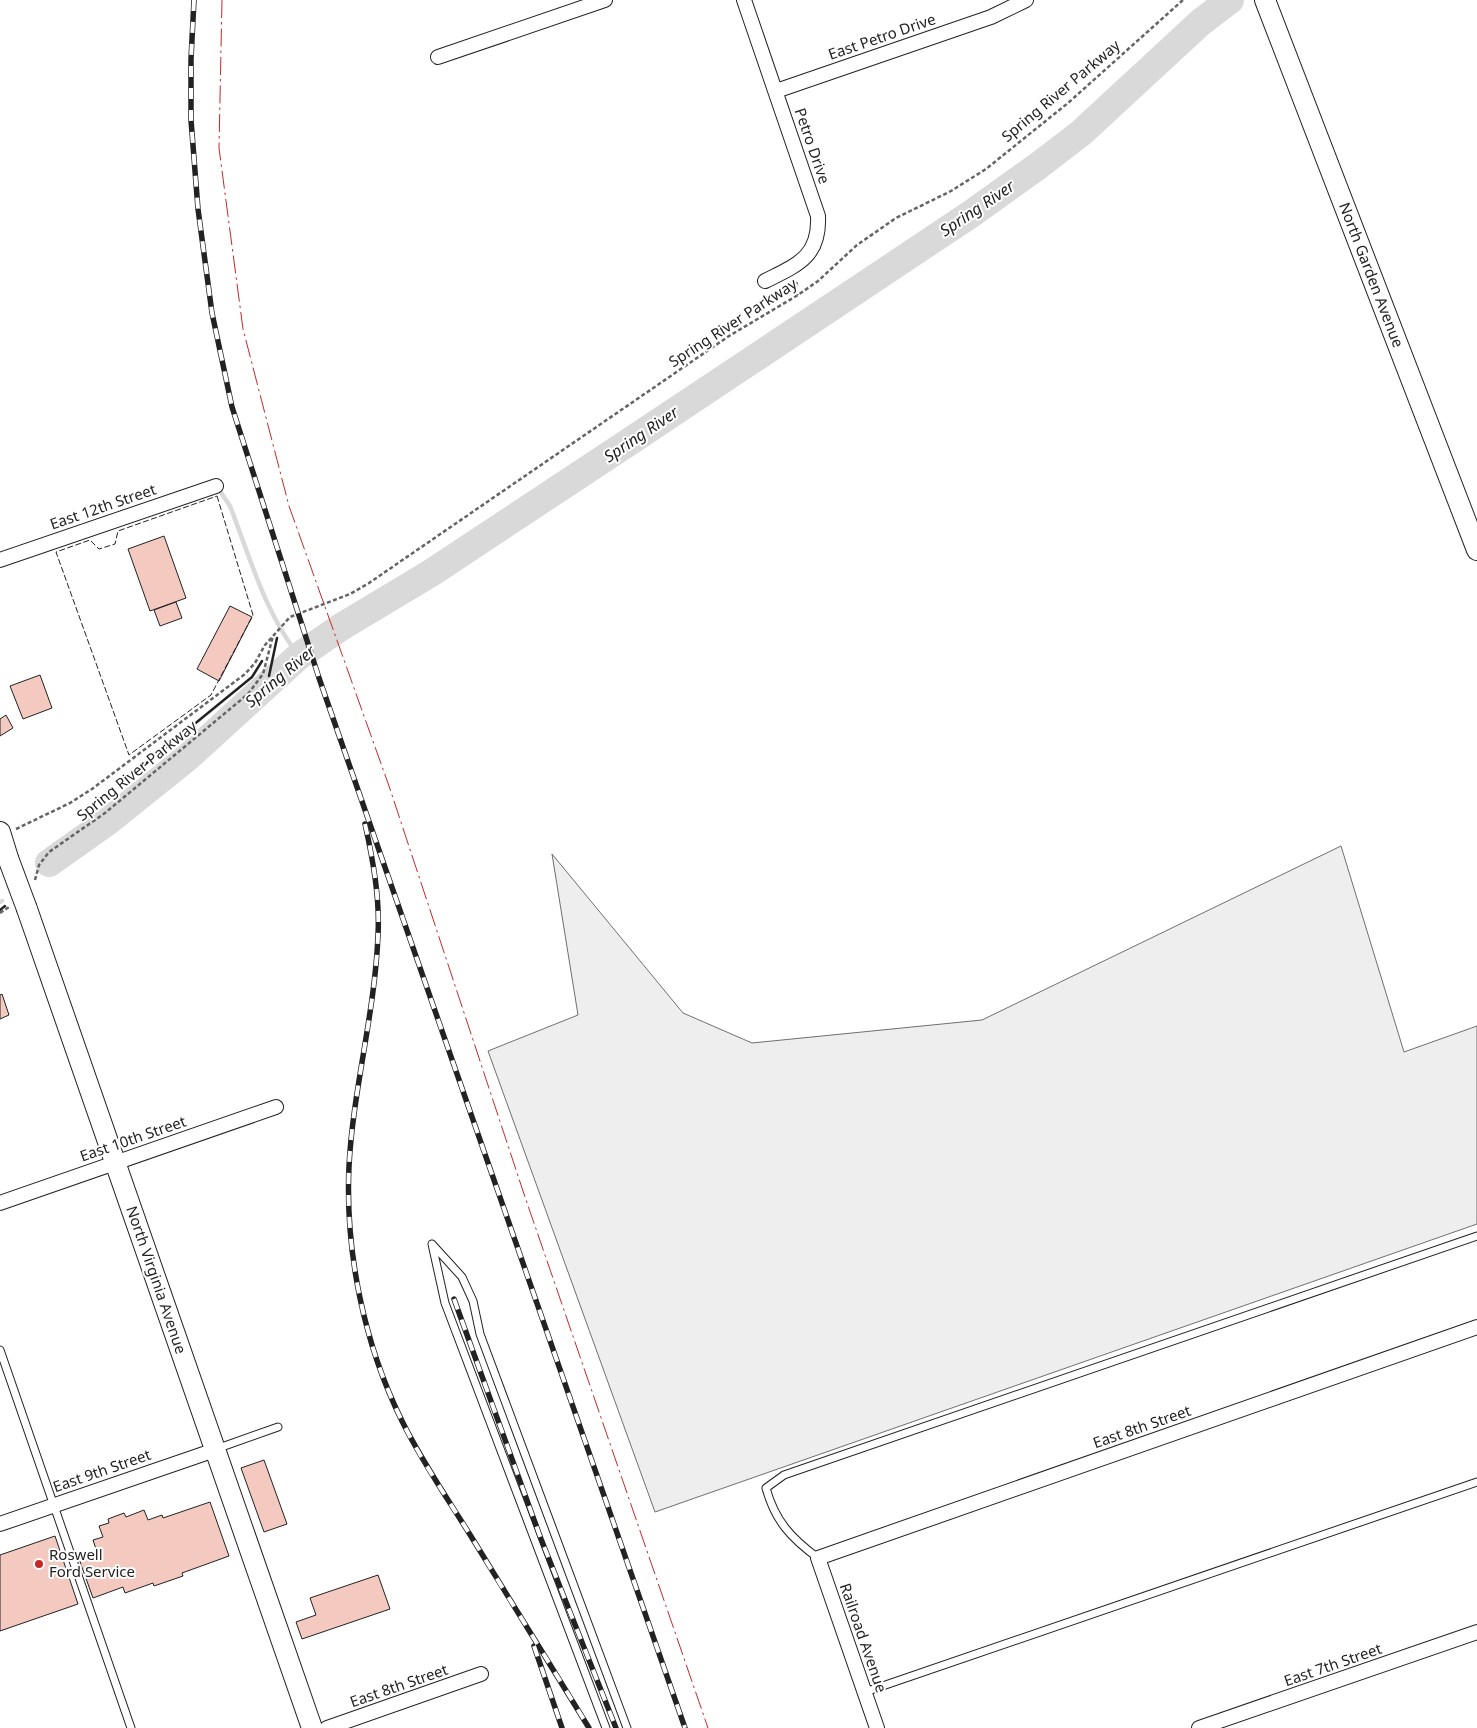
<svg xmlns="http://www.w3.org/2000/svg" width="1477" height="1728" viewBox="0 0 1477 1728" font-family="'Noto Sans',sans-serif">
  <rect width="100%" height="100%" fill="#fff"/>
  <polygon fill="#eee" stroke="#6f6f6f" points="1341,846 1404,1052 1477,1026 1477,1224 655,1512 488,1051 578,1015 552,854 683,1013 752,1043 982,1020"/>
  <g fill="none" stroke-linecap="round" stroke-linejoin="round">
    <g stroke="#d9d9d9" stroke-width="4.5">
      <path d="M220 491 230 506C250 557 265 613 299 656"/>
      <polyline points="0,902 2,901"/>
    </g>
    <polyline stroke="#d9d9d9" stroke-width="28" points="49,863 107,822 188,757 299,656 341,627 431,573 629,442 971,214 1038,166 1081,133 1201,22 1230,0"/>
  </g>
  <g fill="#f3c9c0" stroke="#222">
    <polygon points="164,536 186,598 150,611 128,549"/>
    <polygon points="176,602 182,618 160,626 154,610"/>
    <polygon points="230,606 252,617 219,681 197,669"/>
    <polygon points="40,675 52,708 23,719 10,686"/>
    <polygon points="6,715 13,728 0,736 0,719"/>
    <polygon points="2,994 9,1015 0,1019 0,995"/>
    <polygon points="264,1460 287,1524 264,1532 241,1468"/>
    <polygon points="210,1502 229,1556 182,1573 183,1576 154,1586 153,1583 125,1593 123,1587 93,1598 79,1559 97,1552 93,1540 103,1537 99,1526 109,1523 108,1519 124,1513 126,1517 144,1510 148,1520 162,1515 163,1518"/>
    <polygon points="55,1536 78,1604 0,1631 0,1555"/>
    <polygon points="378,1575 390,1609 302,1639 296,1622 316,1615 310,1598"/>
  </g>
  <g fill="none" stroke-linecap="round" stroke-linejoin="round">
    <g stroke="#222" stroke-width="9">
      <g id="lane">
        <polyline points="0,1350 131,1728"/>
        <polyline points="216,1449 278,1427"/>
        <path d="M818 1558C791 1538 775 1521 766 1488L784 1475 1477 1236"/>
        <polyline points="865,1692 1477,1482"/>
        <polyline points="606,1728 445,1303 432,1244 462,1277 473,1301 480,1334 627,1728"/>
      </g>
    </g>
    <g stroke="#222" stroke-width="16">
      <g id="street">
        <path d="M744 0 818 216C820 257 797 265 765 281"/>
        <polyline points="438,57 605,0"/>
        <polyline points="776,91 991,17 1026,0"/>
        <polyline points="0,560 216,486"/>
        <polyline points="0,1203 276,1107"/>
        <polyline points="0,1524 215,1450"/>
        <polyline points="327,1728 481,1674"/>
        <polyline points="877,1728 818,1558 1477,1327"/>
        <polyline points="1199,1728 1477,1632"/>
      </g>
    </g>
    <g stroke="#222" stroke-width="22">
      <g id="secondary">
        <polyline points="1265,0 1477,550"/>
        <polyline points="0,832 8,858"/>
        <polyline points="27,909 312,1728"/>
      </g>
    </g>
    <g stroke="#646464" stroke-width="2.5" stroke-dasharray="4 2.5" stroke-linecap="butt">
      <polyline points="797,282 795,288 798,295"/>
      <polyline points="16,829 70,803 92,789 245,674 255,663 265,645 290,617 350,594 369,583 729,336 798,295 818,281 857,245 896,218 951,191 986,169 1068,103 1183,0"/>
      <polyline points="35,880 39,865 49,852 105,813 248,694 263,674 273,636"/>
      <polyline points="0,913 9,907"/>
    </g>
    <use href="#lane" stroke="#fff" stroke-width="7"/>
    <use href="#street" stroke="#fff" stroke-width="14"/>
    <use href="#secondary" stroke="#fff" stroke-width="20"/>
    <g stroke="#222" stroke-width="5.5">
      <g id="rail">
        <polyline points="194,0 191,59 191,120 198,209 212,313 232,407 319,678 685,1728"/>
        <path d="M365 824C373 860 380 898 378 935 375 1013 353 1089 349 1166 345 1252 364 1344 402 1421 423 1464 452 1505 477 1546 514 1607 552 1667 589 1728"/>
        <polyline points="454,1299 541,1539 616,1728"/>
        <polyline points="534,1646 562,1728"/>
      </g>
    </g>
    <use href="#rail" stroke="#fff" stroke-width="4" stroke-dasharray="11" stroke-linecap="butt"/>
    <g stroke="#222" stroke-width="22" stroke-linecap="butt">
      <polyline id="secondary-bridge" points="8,858 27,909"/>
    </g>
    <use href="#secondary-bridge" stroke="#fff" stroke-width="20"/>
    <polygon stroke="#222" stroke-width="1" stroke-dasharray="6 2.5" stroke-linecap="butt" points="217,496 253,615 211,695 129,755 56,552 90,540 99,549 115,544 118,531"/>
    <g stroke="#222" stroke-width="2.5">
      <polyline points="269,676 277,638"/>
      <polyline points="137,771 252,677 262,661"/>
      <polyline points="0,910 5,906"/>
    </g>
    <polyline stroke="#c62828" stroke-width="1" stroke-dasharray="18 4 2.5 4" stroke-linecap="butt" points="222,0 219,148 243,329 289,506 389,786 525,1197 708,1728"/>
  </g>
  <circle fill="#c62828" stroke="#fff" stroke-width="2" cx="39" cy="1564" r="5"/>
  <g text-anchor="middle" stroke-width="4" stroke-linejoin="round" paint-order="stroke">
    <g font-size="15" fill="#222" stroke="#fff">
      <text transform="translate(882 37) rotate(-19)" y="5">East Petro Drive</text>
      <text transform="translate(1061 91) rotate(-40)" y="5">Spring River Parkway</text>
      <text transform="translate(812 146) rotate(71)" y="5">Petro Drive</text>
      <text transform="translate(1371 275) rotate(69)" y="5">North Garden Avenue</text>
      <text transform="translate(733 323) rotate(-33)" y="5">Spring River Parkway</text>
      <text transform="translate(103 507) rotate(-19)" y="5">East 12th Street</text>
      <text transform="translate(137 771) rotate(-39)" y="5">Spring River Parkway</text>
      <text transform="translate(133 1139) rotate(-19)" y="5">East 10th Street</text>
      <text transform="translate(156 1280) rotate(71)" y="5">North Virginia Avenue</text>
      <text transform="translate(1142 1427) rotate(-19)" y="5">East 8th Street</text>
      <text transform="translate(102 1471) rotate(-19)" y="5">East 9th Street</text>
      <text transform="translate(863 1638) rotate(71)" y="5">Railroad Avenue</text>
      <text transform="translate(1333 1665) rotate(-19)" y="5">East 7th Street</text>
      <text transform="translate(399 1686) rotate(-19)" y="5">East 8th Street</text>
    </g>
    <g font-size="15" fill="#222" stroke="#fff" text-anchor="start">
      <text x="49" y="1560">Roswell<tspan x="49" dy="17">Ford Service</tspan></text>
    </g>
    <g font-size="16" font-style="italic" fill="#222" stroke="#fff">
      <text transform="translate(977 208) rotate(-34)" y="6">Spring River</text>
      <text transform="translate(641 434) rotate(-34)" y="6">Spring River</text>
      <text transform="translate(280 676) rotate(-40)" y="6">Spring River</text>
    </g>
  </g>
</svg>
